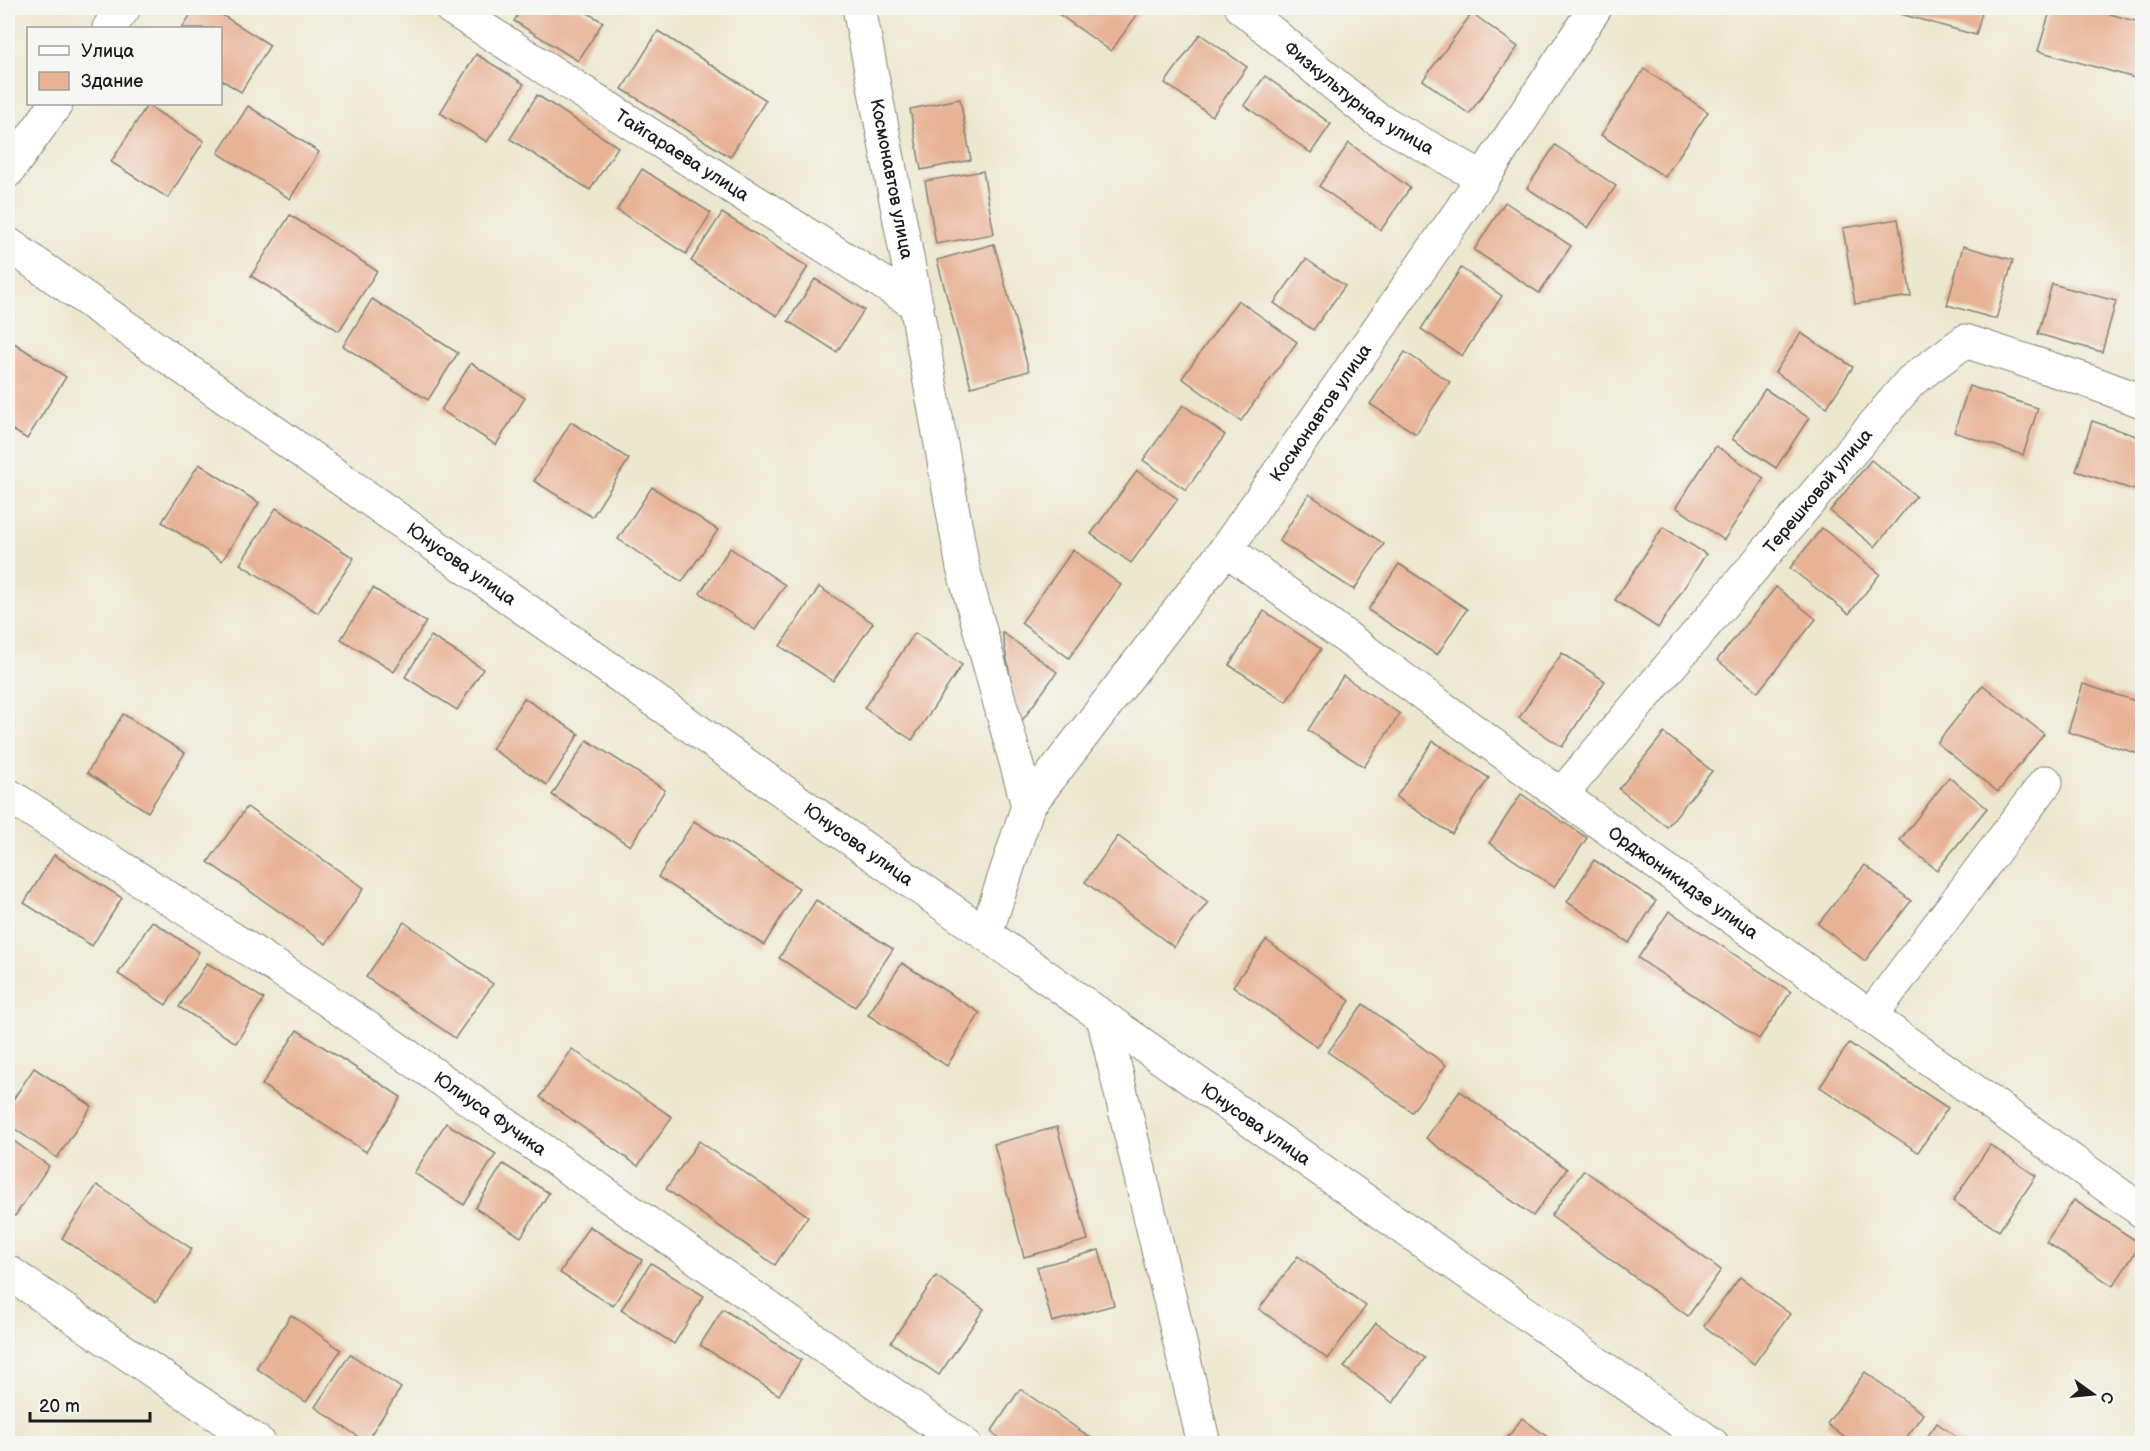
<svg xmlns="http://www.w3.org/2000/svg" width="2150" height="1451" viewBox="0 0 2150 1451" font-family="'Balsamiq Sans',sans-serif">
  <rect width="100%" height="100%" fill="#f6f6f2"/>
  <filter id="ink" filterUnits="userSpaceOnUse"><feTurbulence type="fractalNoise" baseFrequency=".0167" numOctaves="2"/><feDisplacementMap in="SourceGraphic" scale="12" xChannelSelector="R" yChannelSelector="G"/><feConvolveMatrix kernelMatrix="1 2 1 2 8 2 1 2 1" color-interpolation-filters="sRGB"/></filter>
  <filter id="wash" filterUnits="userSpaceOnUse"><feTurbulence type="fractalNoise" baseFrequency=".008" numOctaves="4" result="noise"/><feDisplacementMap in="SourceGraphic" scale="24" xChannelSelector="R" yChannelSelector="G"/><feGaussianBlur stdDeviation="1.35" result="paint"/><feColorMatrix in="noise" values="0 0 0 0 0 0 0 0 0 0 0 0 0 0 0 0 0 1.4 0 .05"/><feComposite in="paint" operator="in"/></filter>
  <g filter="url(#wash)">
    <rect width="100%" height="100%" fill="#ece8cf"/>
    <g id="blocks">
      <g fill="#e8b295">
        <polygon points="195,8 211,8 270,45 241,92 220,79 220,28 182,28"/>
        <polygon points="522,8 579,8 603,22 578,61 514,21"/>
        <polygon points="1054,8 1142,8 1111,51 1053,10"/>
        <polygon points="1879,8 1983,8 1976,35"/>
        <polygon points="2051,8 2089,8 2142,23 2142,80 2038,51"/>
        <polygon points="1472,13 1518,47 1469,114 1423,80"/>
        <polygon points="658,31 766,100 730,157 622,89"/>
        <polygon points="1200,34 1247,67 1212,116 1165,83"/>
        <polygon points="476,54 524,84 487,142 440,113"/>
        <polygon points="1644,69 1708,112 1665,177 1601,135"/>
        <polygon points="1265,76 1331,124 1311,153 1244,105"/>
        <polygon points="537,95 618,147 590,190 510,139"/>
        <polygon points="960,99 971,160 921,170 910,109"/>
        <polygon points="147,105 204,141 168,198 111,162"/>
        <polygon points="248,106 319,152 290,199 218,153"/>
        <polygon points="1349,143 1410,188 1381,230 1319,186"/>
        <polygon points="1555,145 1616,186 1588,228 1527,188"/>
        <polygon points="642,169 711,213 686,254 617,210"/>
        <polygon points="983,171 994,234 936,244 925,181"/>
        <polygon points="1505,202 1571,246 1539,293 1474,250"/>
        <polygon points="722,213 808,267 777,316 691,261"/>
        <polygon points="290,215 377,271 339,331 251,276"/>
        <polygon points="1898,219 1911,296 1855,304 1843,228"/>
        <polygon points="994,244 1029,371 971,387 937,260"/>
        <polygon points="1963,246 2013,260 1996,319 1947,305"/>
        <polygon points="1306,259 1345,286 1313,330 1274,303"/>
        <polygon points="1461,268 1502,296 1462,356 1421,329"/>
        <polygon points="815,279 864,310 837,352 788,321"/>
        <polygon points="2052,284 2116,301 2102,352 2038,334"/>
        <polygon points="372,299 458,353 428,400 343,346"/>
        <polygon points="1238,300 1297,342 1241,421 1182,378"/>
        <polygon points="1801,333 1853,367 1827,407 1775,372"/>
        <polygon points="8,339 66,377 27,439 8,427"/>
        <polygon points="1405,352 1450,382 1416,434 1370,404"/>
        <polygon points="471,363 525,398 496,445 441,410"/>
        <polygon points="1969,386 2038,408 2023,455 1954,432"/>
        <polygon points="1765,389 1809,418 1776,468 1732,439"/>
        <polygon points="1183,405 1225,435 1186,490 1143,460"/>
        <polygon points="2092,421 2142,438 2142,483 2140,492 2076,471"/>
        <polygon points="571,422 629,459 592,517 534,481"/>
        <polygon points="1716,446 1764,478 1724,540 1676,507"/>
        <polygon points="1871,460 1916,496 1875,547 1830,511"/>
        <polygon points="199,464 259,503 222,561 162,522"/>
        <polygon points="1137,471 1178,499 1131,563 1091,534"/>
        <polygon points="652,487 718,530 682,582 618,539"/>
        <polygon points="1309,494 1384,544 1354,590 1279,541"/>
        <polygon points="276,508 354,558 318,613 240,564"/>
        <polygon points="1663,527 1706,554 1658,628 1615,600"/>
        <polygon points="1822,528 1880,574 1849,614 1790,568"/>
        <polygon points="730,548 785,585 755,630 700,593"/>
        <polygon points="1073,550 1121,585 1069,658 1021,623"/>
        <polygon points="1399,564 1467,609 1437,655 1368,610"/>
        <polygon points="819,587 873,623 833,681 780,646"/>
        <polygon points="1776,587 1816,619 1758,692 1717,660"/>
        <polygon points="373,588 426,622 394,672 341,639"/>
        <polygon points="1264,611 1321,649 1286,702 1229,665"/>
        <polygon points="1002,632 1057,672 1019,725"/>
        <polygon points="915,633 962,665 912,740 864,708"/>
        <polygon points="431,636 483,669 457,710 405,677"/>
        <polygon points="1562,653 1605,681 1562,747 1519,718"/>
        <polygon points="1343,676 1400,714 1364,767 1308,730"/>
        <polygon points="2083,684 2142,703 2142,755 2068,732"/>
        <polygon points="1983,685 2044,734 1998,792 1937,743"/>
        <polygon points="524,698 579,734 547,785 492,749"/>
        <polygon points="123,714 185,753 148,812 87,773"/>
        <polygon points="1664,733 1712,771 1667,827 1619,789"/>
        <polygon points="587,740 665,790 630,846 552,795"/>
        <polygon points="1433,741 1489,778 1452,834 1396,797"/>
        <polygon points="1949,777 1987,808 1937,870 1900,840"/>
        <polygon points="1521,794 1587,838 1554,887 1489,843"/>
        <polygon points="247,807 364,888 326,944 208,862"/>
        <polygon points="694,821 799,888 764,945 658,877"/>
        <polygon points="1118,836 1208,902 1174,947 1085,882"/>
        <polygon points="54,855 122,898 92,946 24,903"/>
        <polygon points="1594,860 1656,901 1629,943 1567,902"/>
        <polygon points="1865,865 1911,901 1865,961 1818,924"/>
        <polygon points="816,900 893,949 855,1007 779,958"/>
        <polygon points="1669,911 1791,992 1759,1039 1638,958"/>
        <polygon points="152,921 199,952 166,1005 118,974"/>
        <polygon points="404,922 493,984 455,1038 366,977"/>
        <polygon points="1266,940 1350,1001 1317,1047 1233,986"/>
        <polygon points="207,963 264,999 236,1043 179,1007"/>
        <polygon points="902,963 980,1013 947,1066 868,1015"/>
        <polygon points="1363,1004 1446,1065 1412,1112 1328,1052"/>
        <polygon points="297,1030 401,1097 366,1152 262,1085"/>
        <polygon points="1849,1043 1948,1108 1918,1152 1820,1087"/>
        <polygon points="572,1049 672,1117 638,1166 540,1097"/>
        <polygon points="34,1068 92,1106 57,1158 8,1124 8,1107"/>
        <polygon points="1460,1091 1567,1169 1533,1216 1426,1138"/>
        <polygon points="446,1123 496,1154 464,1205 414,1173"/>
        <polygon points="1057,1127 1088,1240 1024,1257 994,1144"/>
        <polygon points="8,1137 49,1166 15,1216 8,1211"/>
        <polygon points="699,1141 808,1216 775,1265 666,1189"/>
        <polygon points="1990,1145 2036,1176 1999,1231 1953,1201"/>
        <polygon points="503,1164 549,1193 521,1237 475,1208"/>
        <polygon points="1584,1170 1721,1270 1688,1316 1551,1216"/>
        <polygon points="97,1185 192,1249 156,1302 62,1238"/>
        <polygon points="2074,1200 2141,1244 2113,1286 2046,1242"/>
        <polygon points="589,1226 642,1260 613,1306 560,1273"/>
        <polygon points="1099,1250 1114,1305 1052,1322 1037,1267"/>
        <polygon points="1298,1256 1366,1306 1328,1359 1259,1309"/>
        <polygon points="651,1263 704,1296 674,1344 621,1310"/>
        <polygon points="936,1276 984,1309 939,1375 891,1342"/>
        <polygon points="1740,1277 1790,1314 1754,1364 1704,1326"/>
        <polygon points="723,1309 801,1360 779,1395 700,1345"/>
        <polygon points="291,1315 341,1350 306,1402 256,1368"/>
        <polygon points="1376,1323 1425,1358 1393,1403 1344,1367"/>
        <polygon points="350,1354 401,1388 366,1442 315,1407"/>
        <polygon points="1865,1372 1923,1414 1902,1444 1853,1444 1827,1424"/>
        <polygon points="1020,1389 1091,1438 1087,1444 1008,1444 991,1432"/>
        <polygon points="1522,1418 1557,1444 1503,1444"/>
        <polygon points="1937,1423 1966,1444 1922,1444"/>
      </g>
    </g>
  </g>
  <g filter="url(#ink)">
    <use href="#blocks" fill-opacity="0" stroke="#848276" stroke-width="1.5"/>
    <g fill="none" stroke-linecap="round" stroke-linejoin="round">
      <g stroke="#848276" stroke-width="35">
        <g id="minor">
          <path id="s1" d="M451 8 916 304"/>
          <path id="s2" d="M859 8 916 304 963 568 1028 806"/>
          <path id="s3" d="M1242 8 1374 117 1483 178"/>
          <path id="s4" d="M1226 549 1561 795 2142 1211"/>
          <path id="s5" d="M8 795 323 997 964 1444"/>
          <path id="s6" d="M1561 795 1911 381 1965 341 2085 380 2142 401"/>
          <path id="s7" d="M986 933 1028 806 1226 549 1483 178 1595 8"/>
          <polyline points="1103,1017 1204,1444"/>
          <polyline points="1870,1017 2046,782"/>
          <polyline points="8,1272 260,1444"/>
        </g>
      </g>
      <g stroke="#848276" stroke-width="35">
        <g id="major">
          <polyline points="109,28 124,8"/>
          <polyline points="8,171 56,104"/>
          <path id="s8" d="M8 244 1103 1017 1712 1444"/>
        </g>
      </g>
      <use href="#minor" stroke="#fff" stroke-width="33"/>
      <use href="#major" stroke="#fff" stroke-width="33"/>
    </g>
  </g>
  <g text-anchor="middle" stroke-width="6" stroke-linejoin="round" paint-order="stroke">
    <g font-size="18" fill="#1c1c1c" stroke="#f6f6f2">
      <text dy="6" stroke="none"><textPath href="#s3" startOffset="148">Физкультурная улица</textPath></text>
      <text dy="6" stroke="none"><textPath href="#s1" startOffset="274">Тайгараева улица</textPath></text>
      <text dy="6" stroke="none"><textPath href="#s2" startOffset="174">Космонавтов улица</textPath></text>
      <text dy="6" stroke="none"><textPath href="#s7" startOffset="624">Космонавтов улица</textPath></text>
      <text dy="6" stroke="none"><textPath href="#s6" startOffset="398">Терешковой улица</textPath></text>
      <text dy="6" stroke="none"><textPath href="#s8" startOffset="555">Юнусова улица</textPath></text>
      <text dy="6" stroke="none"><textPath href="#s8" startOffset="1041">Юнусова улица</textPath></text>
      <text dy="6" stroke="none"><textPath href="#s4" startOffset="566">Орджоникидзе улица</textPath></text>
      <text dy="6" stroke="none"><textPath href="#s5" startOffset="578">Юлиуса Фучика</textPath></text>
      <text dy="6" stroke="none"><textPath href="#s8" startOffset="1527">Юнусова улица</textPath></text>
    </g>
  </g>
  <rect width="2150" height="1451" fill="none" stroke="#f6f6f2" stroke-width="30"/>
  <rect x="27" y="27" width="195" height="78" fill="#f6f6f2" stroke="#9f9f9c" stroke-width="1.5"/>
  <rect x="39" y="46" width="30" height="9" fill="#ffffff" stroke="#9f9f9c" stroke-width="1.5"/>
  <text x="81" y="57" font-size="18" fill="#1c1c1c">Улица</text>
  <rect x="39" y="72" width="30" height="18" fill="#e8b295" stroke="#9f9f9c" stroke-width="1.5"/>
  <text x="81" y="87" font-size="18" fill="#1c1c1c">Здание</text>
  <g transform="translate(2093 1394) rotate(105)" stroke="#f6f6f2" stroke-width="4.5" paint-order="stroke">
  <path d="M0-4.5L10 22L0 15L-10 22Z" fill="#1c1c1c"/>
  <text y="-9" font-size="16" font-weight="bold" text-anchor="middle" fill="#1c1c1c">С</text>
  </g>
  <path d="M30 1412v9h120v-9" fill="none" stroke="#1c1c1c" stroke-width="3"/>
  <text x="39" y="1412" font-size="18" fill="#1c1c1c" stroke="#f6f6f2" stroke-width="4.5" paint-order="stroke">20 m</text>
</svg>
